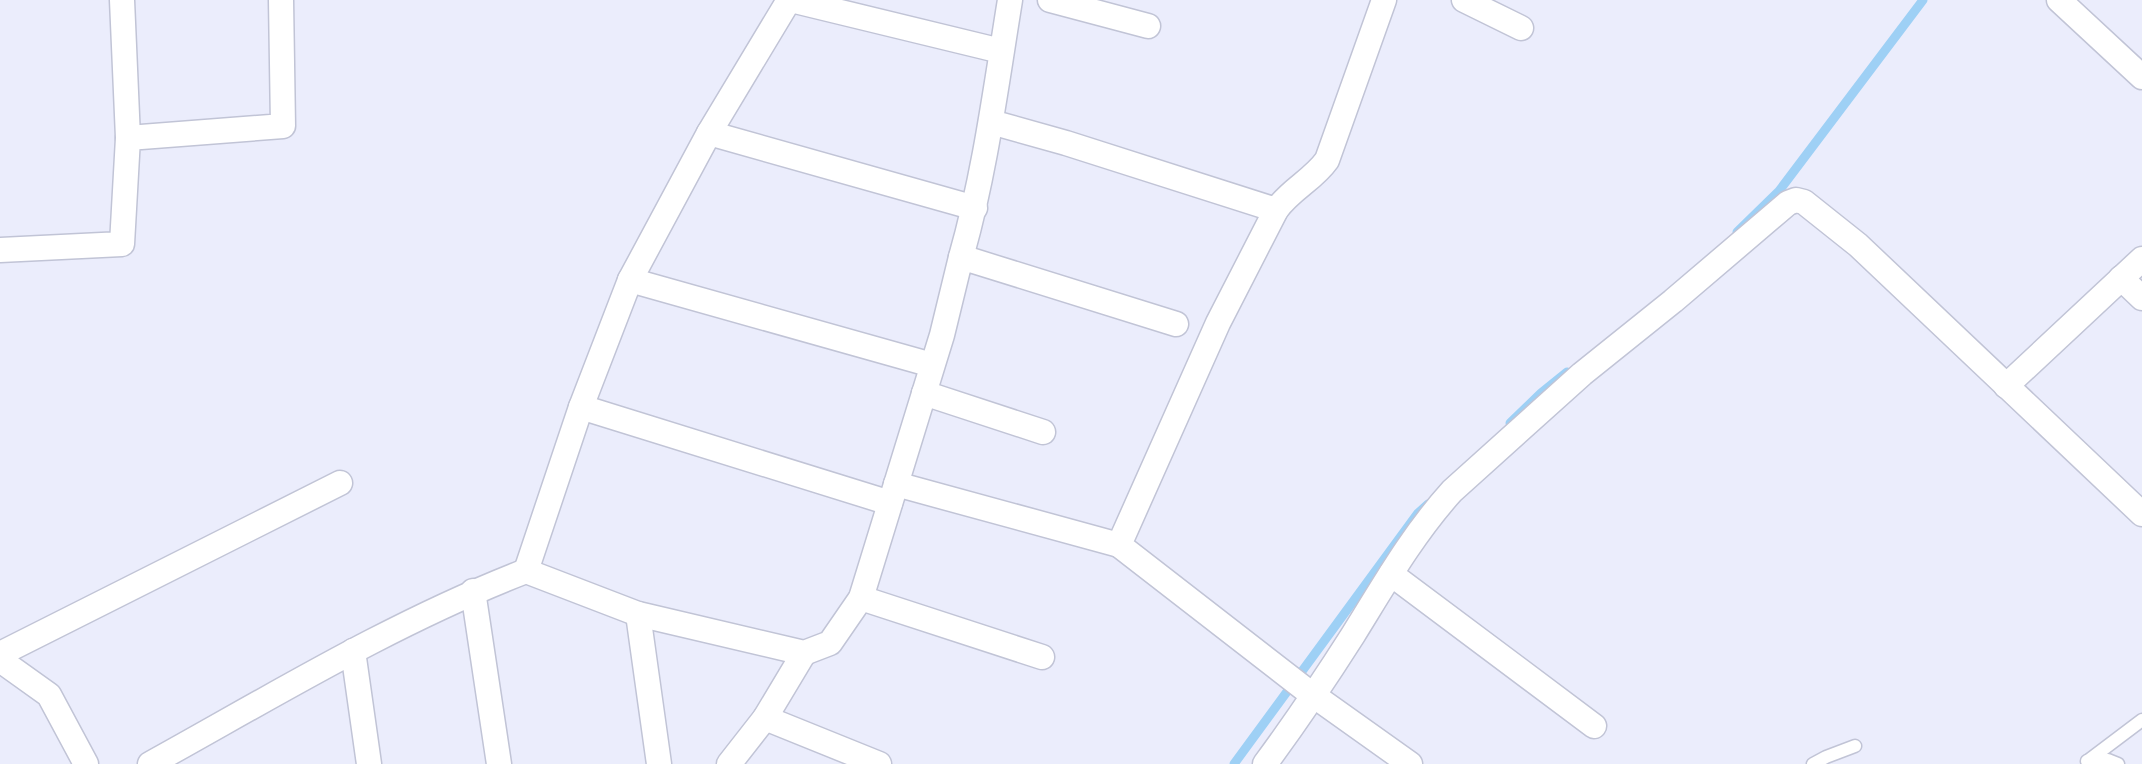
<svg xmlns="http://www.w3.org/2000/svg" width="2142" height="764" viewBox="0 0 2142 764" font-family="Georgia,serif">
  <rect width="100%" height="100%" fill="#ebedfc"/>
  <g fill="none" stroke-linecap="round" stroke-linejoin="round">
    <g stroke="#9ed0f5" stroke-width="9">
      <polyline points="1737,232 1779,191 1923,0"/>
      <polyline points="1510,423 1541,393 1567,372"/>
      <polyline points="1234,764 1418,513 1428,504"/>
    </g>
    <g stroke="#c1c4d6" stroke-width="15">
      <g id="service">
        <polyline points="2089,760 2142,720"/>
        <polyline points="2087,761 2108,760 2118,764"/>
        <polyline points="1813,764 1826,757 1855,746"/>
      </g>
    </g>
    <g stroke="#c1c4d6" stroke-width="27">
      <g id="minor">
        <polyline points="122,0 128,138"/>
        <polyline points="791,0 1001,51"/>
        <polyline points="1050,0 1148,26"/>
        <path d="M1384 0 1327 160C1313 180 1291 189 1276 210L1218 323 1119 545 1306 690 1410 764"/>
        <polyline points="1464,0 1521,28"/>
        <polyline points="2059,0 2142,77"/>
        <polyline points="991,122 1066,143 1276,210"/>
        <polyline points="709,133 975,208"/>
        <polyline points="0,250 122,244 128,138 283,126 281,0"/>
        <path d="M961 257C985 173 996 86 1010 0"/>
        <polyline points="2121,278 2142,298"/>
        <polyline points="630,280 932,365"/>
        <polyline points="2006,386 2142,259"/>
        <polyline points="924,393 1043,432"/>
        <polyline points="581,407 890,503"/>
        <polyline points="896,484 1119,545"/>
        <polyline points="526,571 581,407 630,280 709,133 789,0"/>
        <polyline points="1391,574 1594,726"/>
        <polyline points="473,591 499,764"/>
        <polyline points="861,598 1042,657"/>
        <polyline points="638,614 659,764"/>
        <polyline points="353,651 369,764"/>
        <polyline points="0,654 340,483"/>
        <polyline points="0,660 49,695 86,764"/>
        <polyline points="765,718 879,764"/>
        <path d="M150 764C273 696 394 622 526 571L638 614 804 653 830 643 861 598 942 335 961 257 1176 324"/>
        <polyline points="729,764 765,718 804,653"/>
        <path d="M1265 764C1296 722 1325 679 1353 635 1384 585 1413 534 1452 491L1582 374 1673 301 1788 203 1796 200 1804 202 1858 245 2142 514"/>
      </g>
    </g>
    <use href="#service" stroke="#fff" stroke-width="12"/>
    <use href="#minor" stroke="#fff" stroke-width="24"/>
  </g>
</svg>
